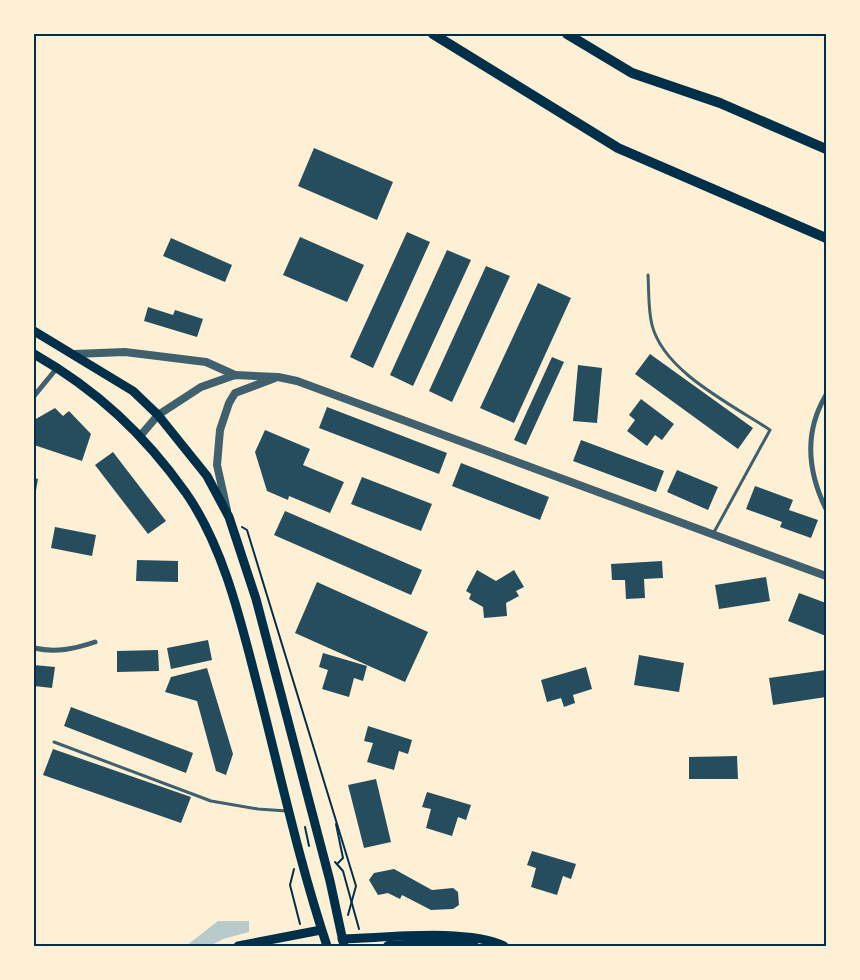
<svg xmlns="http://www.w3.org/2000/svg" width="860" height="980" viewBox="0 0 860 980" font-family="Barlow,sans-serif">
  <rect width="100%" height="100%" fill="#fdf0d5"/>
  <polygon fill="#b9caca" points="218,921 249,921 249,932 223,939 210,946 186,946"/>
  <g fill="#264d5e">
    <polygon points="314,148 393,182 377,220 298,186"/>
    <polygon points="407,232 430,242 373,368 350,357"/>
    <polygon points="300,237 364,265 347,302 283,275"/>
    <polygon points="171,238 232,265 225,282 163,256"/>
    <polygon points="447,250 471,260 413,386 390,375"/>
    <polygon points="486,266 510,276 452,402 429,391"/>
    <polygon points="538,283 571,298 514,423 480,408"/>
    <polygon points="148,307 173,315 175,310 203,319 197,337 144,321"/>
    <polygon points="650,354 753,428 738,449 635,374"/>
    <polygon points="552,357 564,362 526,445 514,440"/>
    <polygon points="578,365 602,368 597,423 573,421"/>
    <polygon points="641,399 674,424 662,440 655,435 647,446 627,431 635,420 629,415"/>
    <polygon points="327,407 447,453 439,474 319,428"/>
    <polygon points="55,408 63,416 69,411 91,434 82,461 34,445 34,420"/>
    <polygon points="265,430 310,449 303,465 344,482 330,513 289,496 288,500 267,491 255,452"/>
    <polygon points="581,440 664,471 656,492 573,461"/>
    <polygon points="113,452 166,521 148,534 95,465"/>
    <polygon points="461,463 549,497 540,520 452,486"/>
    <polygon points="677,470 718,487 708,510 667,492"/>
    <polygon points="362,477 432,504 421,531 351,504"/>
    <polygon points="34,478 38,479 35,496 34,496"/>
    <polygon points="755,486 793,500 789,510 818,520 811,538 780,527 782,522 746,509"/>
    <polygon points="285,511 422,570 411,595 274,535"/>
    <polygon points="55,527 96,535 92,556 51,548"/>
    <polygon points="137,560 178,561 178,582 136,581"/>
    <polygon points="662,561 663,578 644,579 645,598 626,599 625,580 612,580 611,564"/>
    <polygon points="477,570 496,581 514,570 524,587 516,591 519,596 506,603 507,616 484,618 483,607 469,599 471,594 466,591"/>
    <polygon points="766,577 770,601 719,609 715,585"/>
    <polygon points="317,582 428,632 405,682 295,633"/>
    <polygon points="799,593 826,603 826,636 788,621"/>
    <polygon points="208,640 212,660 171,669 167,648"/>
    <polygon points="158,650 159,671 117,672 117,651"/>
    <polygon points="323,653 367,666 363,681 354,678 349,697 322,689 328,670 319,667"/>
    <polygon points="639,655 684,663 679,692 634,685"/>
    <polygon points="34,665 55,667 52,688 34,686"/>
    <polygon points="586,667 592,689 573,695 575,703 564,707 561,698 547,702 541,680"/>
    <polygon points="207,668 233,754 226,775 216,771 197,701 165,692 171,677"/>
    <polygon points="826,670 826,697 773,705 769,678"/>
    <polygon points="71,707 193,753 186,773 64,726"/>
    <polygon points="368,726 412,740 408,754 399,751 394,770 367,762 373,743 364,741"/>
    <polygon points="53,749 191,797 181,823 43,775"/>
    <polygon points="737,756 738,779 689,779 689,757"/>
    <polygon points="376,779 391,842 364,848 348,785"/>
    <polygon points="427,792 471,805 466,820 458,817 452,836 426,828 431,809 422,807"/>
    <polygon points="532,851 576,864 571,879 563,876 557,895 531,887 536,868 527,865"/>
    <polygon points="394,869 432,890 453,888 458,892 459,905 453,909 431,910 402,895 400,899 388,893 378,895 369,880 374,873"/>
  </g>
  <g fill="none" stroke-linecap="round" stroke-linejoin="round">
    <g stroke="#003049" stroke-width="2">
      <polyline points="242,527 247,530 356,886 348,915"/>
      <polyline points="336,824 343,858 338,863"/>
      <polyline points="305,827 309,846"/>
      <polyline points="335,862 343,871 359,929"/>
      <polyline points="294,869 290,885 300,924"/>
    </g>
    <g stroke="#3f606c" stroke-width="3">
      <path d="M648 275C649 291 648 309 652 325 664 372 731 404 770 430L713 534"/>
      <polyline points="54,742 211,801 258,809 287,811"/>
    </g>
    <g stroke="#3f606c" stroke-width="5">
      <path d="M826 395C804 432 808 472 826 509"/>
      <polyline points="34,396 57,368"/>
      <path d="M34 648C56 653 74 649 95 642"/>
    </g>
    <g stroke="#3f606c" stroke-width="8">
      <polyline points="74,354 125,352 206,362 235,375"/>
      <polyline points="141,435 158,415 201,387 235,375 278,377 297,381 826,576"/>
      <polyline points="227,510 217,465 220,430 229,403 235,393 275,378"/>
    </g>
    <g stroke="#003049" stroke-width="9">
      <polyline points="34,331 133,391 158,415 207,476 229,517 256,599 330,881 344,946"/>
      <path d="M34 354C97 390 144 434 186 493 223 546 240 618 256 680 279 768 298 859 327 946"/>
      <path d="M342 939C386 938 466 928 504 946"/>
      <polyline points="238,946 321,930"/>
    </g>
    <polyline stroke="#003049" stroke-width="10" points="388,946 461,942 474,946"/>
    <g stroke="#003049" stroke-width="10">
      <polyline points="433,34 618,148 826,238"/>
      <polyline points="567,34 632,73 720,103 826,149"/>
    </g>
  </g>
  <rect width="860" height="980" fill="none" stroke="#fdf0d5" stroke-width="70"/>
  <rect x="35" y="35" width="790" height="910" fill="none" stroke="#003049" stroke-width="2"/>
</svg>
